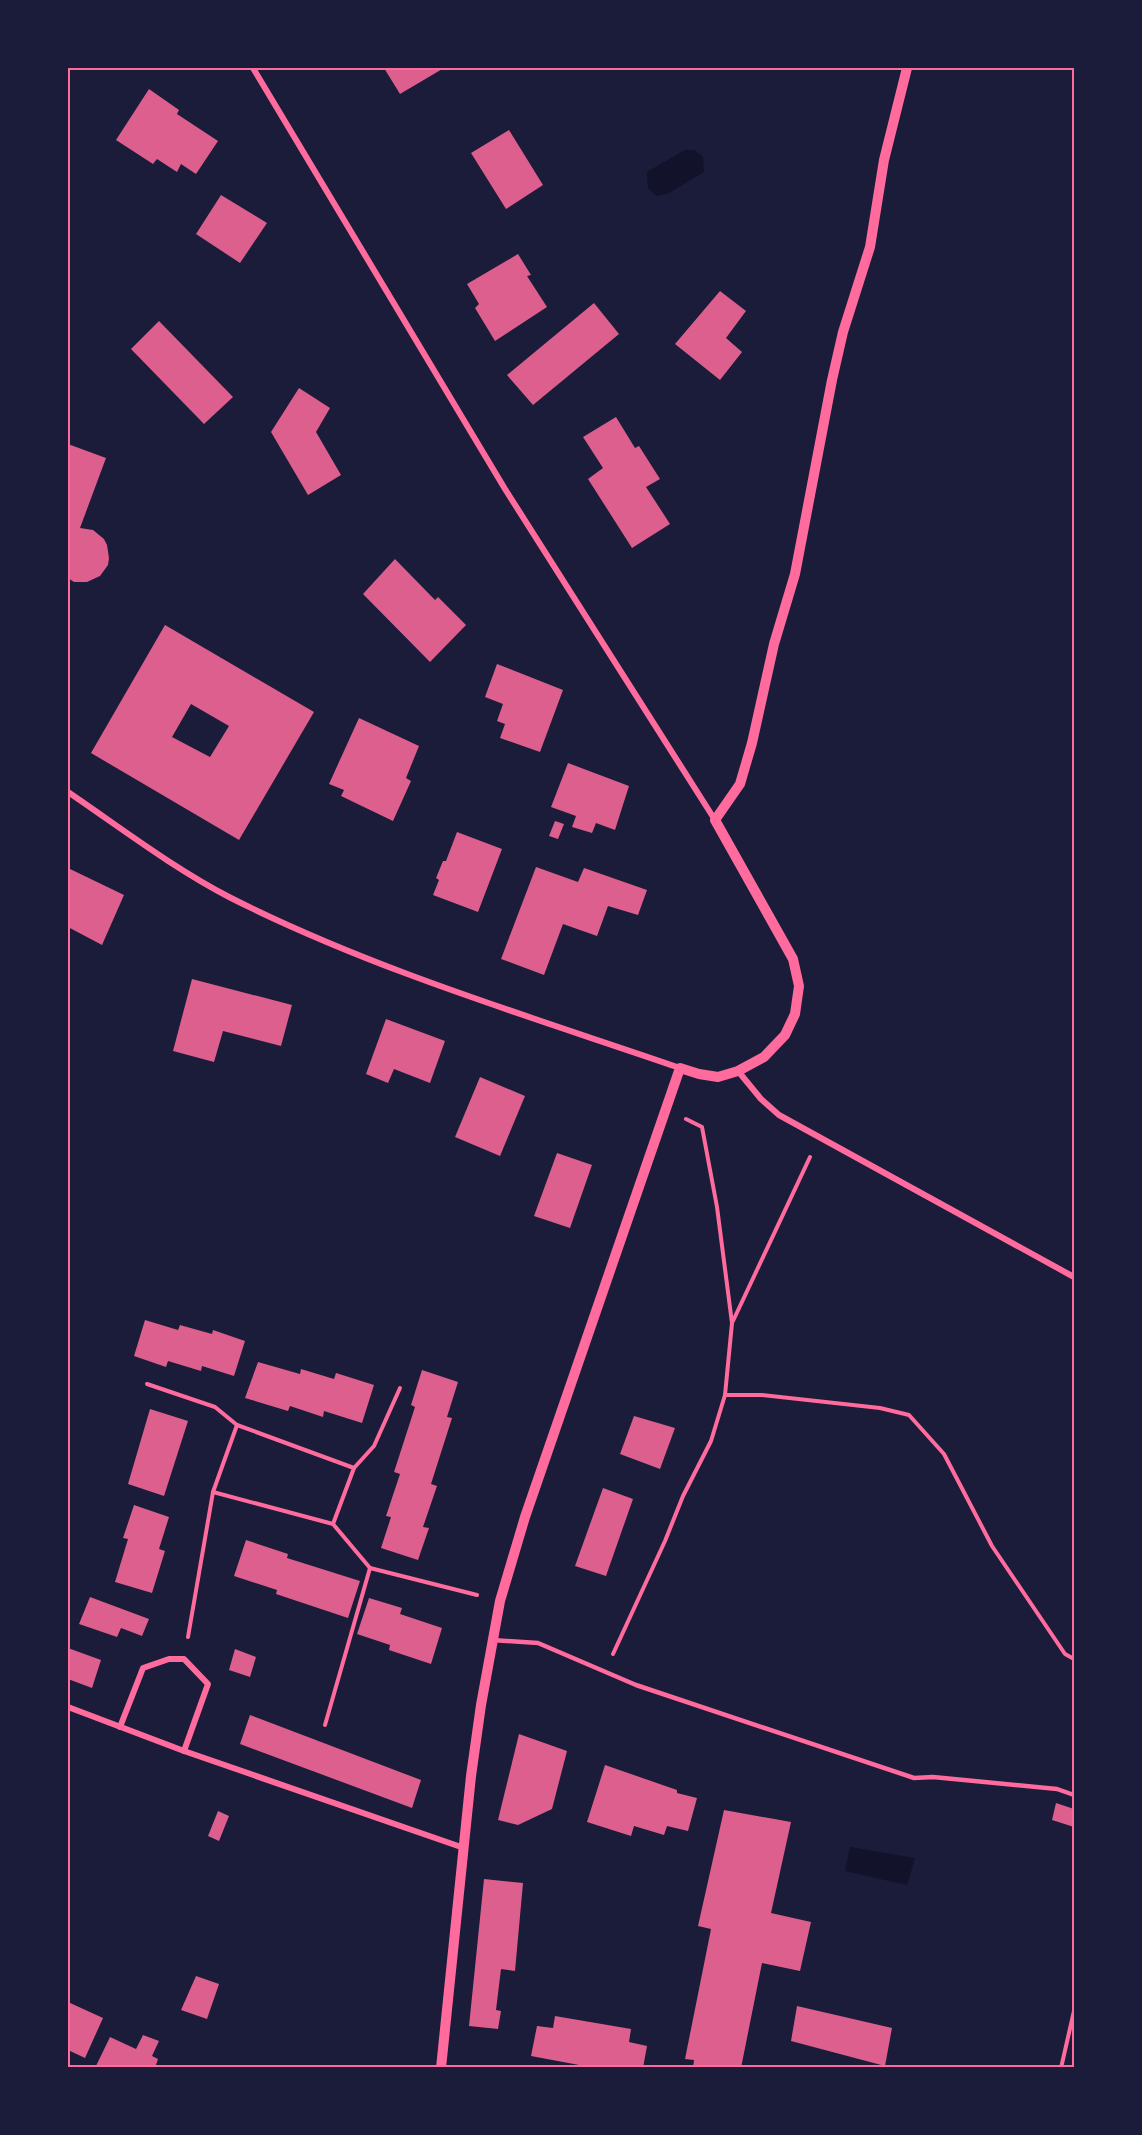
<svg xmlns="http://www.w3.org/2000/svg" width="1142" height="2135" viewBox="0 0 1142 2135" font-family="'Golos Text',sans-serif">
  <rect width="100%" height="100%" fill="#1b1b3a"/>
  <g fill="#12122b">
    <polygon points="685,150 694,150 703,157 704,172 669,193 656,196 648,188 647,172"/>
    <polygon points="850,1847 915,1858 907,1885 845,1871"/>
  </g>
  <g fill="#dd5f8e" fill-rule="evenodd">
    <polygon points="384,68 444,68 400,94"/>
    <polygon points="149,89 179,110 177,114 218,141 196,174 181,164 177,172 157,159 153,164 116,140"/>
    <polygon points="509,130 543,185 506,209 471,153"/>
    <polygon points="221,195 267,223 240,263 196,234"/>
    <polygon points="518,254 531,275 527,276 547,307 495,341 475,308 479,304 467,284"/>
    <polygon points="720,291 746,311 726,338 742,352 720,380 675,344"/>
    <polygon points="594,303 619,334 533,405 507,375"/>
    <polygon points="159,321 233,397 204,424 131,349"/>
    <polygon points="299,388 330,408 316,432 341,475 308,495 271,432"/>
    <polygon points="616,417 635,448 639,446 660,479 646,487 670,524 632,548 588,479 603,468 583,437"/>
    <polygon points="68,444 106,458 80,528 93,530 104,539 107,545 109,558 108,565 100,576 87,582 74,582 68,578"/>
    <polygon points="395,559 435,600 438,597 466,625 430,662 363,594"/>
    <path d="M165 625 314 712 239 840 91 753ZM191 704 229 726 210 757 172 737Z"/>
    <polygon points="497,664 563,690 540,752 500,738 505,724 497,721 503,704 485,697"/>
    <polygon points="359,718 419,746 406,778 411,781 393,821 341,796 344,790 329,784"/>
    <polygon points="568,763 629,786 615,830 596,823 592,833 572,827 576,816 551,807"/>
    <polygon points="555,821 564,824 558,839 549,836"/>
    <polygon points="457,832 502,849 478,912 433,895 439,880 436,878 443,861 446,861"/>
    <polygon points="536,867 578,882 584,868 647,890 638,915 608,906 597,936 563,924 544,975 501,959"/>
    <polygon points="68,868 124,895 102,945 68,927"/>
    <polygon points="192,979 292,1005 281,1046 223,1031 214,1062 173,1051"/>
    <polygon points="386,1019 445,1041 430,1083 394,1069 388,1083 366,1074"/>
    <polygon points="480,1077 525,1096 500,1156 455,1137"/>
    <polygon points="557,1153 592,1165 570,1228 534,1216"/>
    <polygon points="145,1320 178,1330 180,1325 212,1334 213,1330 245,1341 234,1376 202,1366 201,1371 168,1361 166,1367 134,1356"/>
    <polygon points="258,1362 300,1374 301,1369 334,1379 336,1373 374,1385 362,1423 324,1411 323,1417 290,1406 288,1411 245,1398"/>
    <polygon points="422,1370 458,1382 447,1417 452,1418 431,1484 437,1486 423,1527 429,1528 418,1560 381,1548 391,1517 386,1516 400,1474 394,1472 415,1407 411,1405"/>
    <polygon points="150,1409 188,1421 164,1496 128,1484"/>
    <polygon points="634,1416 675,1428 660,1469 620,1454"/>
    <polygon points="603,1488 633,1499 606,1576 575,1566"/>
    <polygon points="134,1505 169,1517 159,1549 165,1551 152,1593 115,1582 128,1539 123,1538"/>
    <polygon points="246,1540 288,1554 287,1558 360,1581 348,1618 276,1594 277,1590 234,1576"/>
    <polygon points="90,1597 149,1619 142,1636 121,1628 117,1637 79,1624"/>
    <polygon points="369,1598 402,1608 400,1614 442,1628 431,1664 389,1650 390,1645 357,1634"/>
    <polygon points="68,1648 101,1660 92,1688 68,1679"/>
    <polygon points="235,1649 256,1657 250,1677 229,1670"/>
    <polygon points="250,1715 421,1780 412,1808 240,1744"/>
    <polygon points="519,1734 567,1751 552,1809 518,1825 498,1820"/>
    <polygon points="605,1765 677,1790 677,1793 697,1798 688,1831 667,1826 664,1835 634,1826 631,1836 587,1822"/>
    <polygon points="1056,1803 1074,1809 1074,1827 1052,1820"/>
    <polygon points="724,1810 791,1822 771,1913 811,1922 800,1971 762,1963 741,2068 693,2068 694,2060 685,2059 711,1929 698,1926"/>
    <polygon points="218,1811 229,1816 219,1841 208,1836"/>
    <polygon points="484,1879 523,1883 515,1971 501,1969 496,2010 501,2011 498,2029 469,2026"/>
    <polygon points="196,1976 219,1984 207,2019 181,2010"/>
    <polygon points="68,2002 103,2018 85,2058 68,2050"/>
    <polygon points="797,2006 892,2028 885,2066 791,2041"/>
    <polygon points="555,2016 631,2029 629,2042 647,2046 643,2068 595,2068 531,2056 537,2026 553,2028"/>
    <polygon points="143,2035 159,2041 152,2056 158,2059 155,2068 95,2068 110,2037 136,2049"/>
  </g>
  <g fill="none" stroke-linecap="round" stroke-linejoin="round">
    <g stroke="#ff6b9d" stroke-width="4">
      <polyline points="733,1321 810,1157"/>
      <polyline points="147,1384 215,1407 237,1425"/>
      <polyline points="725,1395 761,1395 880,1408 909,1415 944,1454 992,1546 1065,1654 1074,1659"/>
      <polyline points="354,1468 374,1446 400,1388"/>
      <polyline points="213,1492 333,1524"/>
      <polyline points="188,1637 213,1492 237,1425 354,1468 333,1524 370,1568 477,1595"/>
      <polyline points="613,1654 665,1541 683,1496 711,1441 725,1395 732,1323 717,1207 702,1127 686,1119"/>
      <polyline points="325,1725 370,1568"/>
      <polyline points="1061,2068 1074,2011"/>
    </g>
    <polyline stroke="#ff6b9d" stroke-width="4.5" points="492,1640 538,1643 636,1685 914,1778 933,1777 1057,1789 1074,1795"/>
    <g stroke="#ff6b9d" stroke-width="6">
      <polyline points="253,68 505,489 715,820"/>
      <path d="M68 792C121 828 173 868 231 898 374 970 529 1016 680 1068"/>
      <polyline points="738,1071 761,1099 779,1115 1074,1277"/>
      <polyline points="68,1707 184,1751 464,1848"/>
      <polyline points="120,1727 143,1668 169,1659 184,1659 208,1684 184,1751"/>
    </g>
    <polyline stroke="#ff6b9d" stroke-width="10" points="441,2068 471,1776 481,1705 500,1601 525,1517 680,1068 699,1074 718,1077 738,1071 764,1057 785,1035 795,1014 799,986 793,959 715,820 740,784 752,743 774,644 795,574 832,380 843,332 870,247 884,160 907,68"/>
  </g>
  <rect width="1142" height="2135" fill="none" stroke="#1b1b3a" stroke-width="138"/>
  <rect x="69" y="69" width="1004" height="1997" fill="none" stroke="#ff6b9d" stroke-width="2"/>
</svg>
